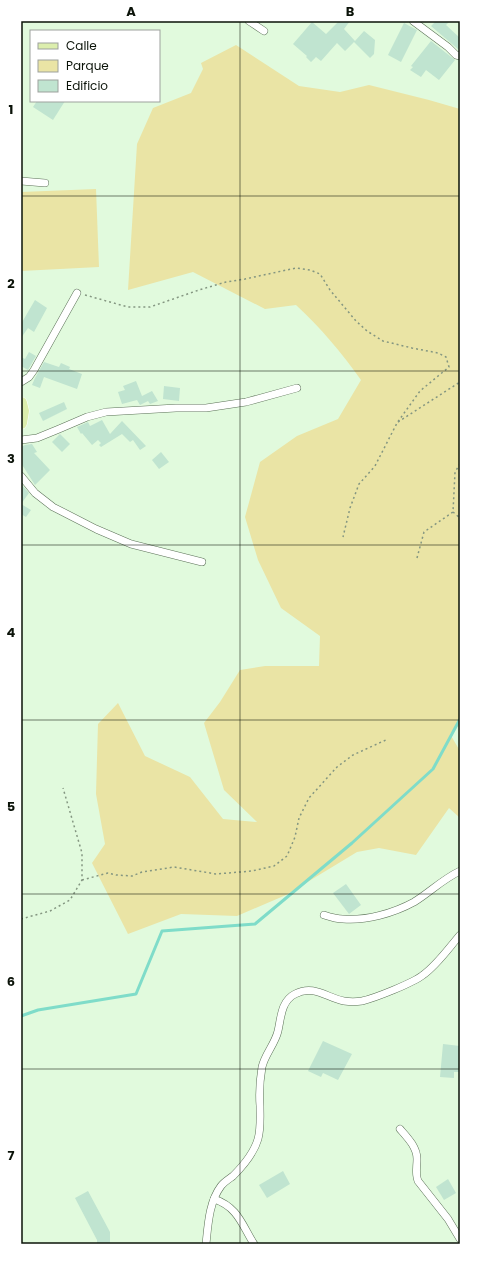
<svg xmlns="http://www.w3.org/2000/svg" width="481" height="1265" viewBox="0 0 481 1265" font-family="Poppins,sans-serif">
  <rect width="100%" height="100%" fill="#e1fadd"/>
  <g fill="#eae4a5">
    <path d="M236 45 299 86 340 92 369 85 429 100 460 109V725L450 734 460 751V818L449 808 416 855 379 848 357 852 286 895 237 916 181 914 128 934 92 863 105 844 96 794 98 724 118 703 145 756 190 777 223 819 257 822 224 790 204 723 220 702 240 670 265 666H319L320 636 281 608 258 560 245 517 260 462 297 436 338 419 361 380C342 353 320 327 296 305L265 309 193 272 128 290 137 144 153 108 191 93 203 69 201 63Z"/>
    <polygon points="96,189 99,267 21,271 21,192"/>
  </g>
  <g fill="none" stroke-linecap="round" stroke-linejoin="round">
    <polyline stroke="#7fdcc9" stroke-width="3" points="21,1016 38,1010 136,994 162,931 255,924 352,843 433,769 460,719"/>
  </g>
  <g fill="#c0e4d0">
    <polygon points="339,21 350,21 344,29 355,41 364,31 375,40 374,54 370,58 354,42 345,51 337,43 321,61 316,57 311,62 306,57 307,56 293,44 312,22 326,34"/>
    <polygon points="436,21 450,21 446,25 460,38 460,48 459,50 431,26"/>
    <polygon points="404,23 417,30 401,62 388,55"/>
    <polygon points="431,41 455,60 439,80 426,70 421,77 410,70 413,67 411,66"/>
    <polygon points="37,101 65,101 53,120 33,107"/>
    <polygon points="35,300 47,308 34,332 28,328 21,338 21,324"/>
    <polygon points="29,352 36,356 28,370 21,366 21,357 25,359"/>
    <polygon points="44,362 59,367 61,363 70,367 69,369 82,374 77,389 44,377 40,388 32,385 35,378"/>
    <polygon points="136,381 142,396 152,391 158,401 150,404 148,401 140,405 137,400 122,404 118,392 125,390 123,386"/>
    <polygon points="164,386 180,388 179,401 163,399"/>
    <polygon points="64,402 67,409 43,421 39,413"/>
    <polygon points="102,420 110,434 122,421 146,446 140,450 133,440 130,442 122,434 101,447 99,445 102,442 101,443 98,440 92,445 82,433 81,434 77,427 88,422 90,426"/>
    <polygon points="60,434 70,444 62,452 52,442"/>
    <polygon points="32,444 37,452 34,453 50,470 35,485 21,463 21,447 25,445"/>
    <polygon points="161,452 169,462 159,469 152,460"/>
    <polygon points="21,484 29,493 21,504 31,510 26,517 21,514"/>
    <polygon points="346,884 361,905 349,914 333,893"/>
    <polygon points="323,1041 352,1054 338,1080 323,1073 321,1077 308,1071"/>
    <polygon points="443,1044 460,1046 460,1072 454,1072 454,1078 440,1077"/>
    <polygon points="283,1171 290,1184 267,1198 259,1185"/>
    <polygon points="448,1179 456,1193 444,1200 436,1187"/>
    <polygon points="88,1191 110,1232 110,1244 97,1244 97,1240 75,1198"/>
  </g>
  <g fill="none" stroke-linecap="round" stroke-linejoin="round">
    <g stroke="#5b7157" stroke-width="8">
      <g id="street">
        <polyline points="249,21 264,31"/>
        <polyline points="413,21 448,47 456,55 460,56"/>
        <polyline points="21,181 45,183"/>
        <polyline points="21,382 29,377 34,370 77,293"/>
        <polyline points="21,440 37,438 59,429 87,417 106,412 176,408 206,408 246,402 297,388"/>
        <polyline points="21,476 35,493 53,507 96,529 131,544 202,562"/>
        <path d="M324 915C330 917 337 919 343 919 366 921 394 913 414 902 430 892 443 879 460 871"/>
        <path d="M400 1129C407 1137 417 1147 417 1159 417 1167 415 1174 418 1181L448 1219 460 1239"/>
        <path d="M214 1199C238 1207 242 1225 254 1244"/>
        <path d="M206 1244C208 1225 209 1202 221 1186 224 1182 229 1179 233 1176 243 1166 254 1153 258 1139 261 1128 260 1117 260 1106 259 1093 260 1079 262 1067 265 1054 275 1044 278 1031 281 1018 281 1001 295 994 314 984 327 998 344 1001 350 1002 356 1002 362 1001 375 998 413 983 423 975 437 965 448 949 460 935"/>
      </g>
    </g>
    <g stroke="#fff" stroke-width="13">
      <polyline id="primary" points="21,403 23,411 21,423"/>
    </g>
    <g stroke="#849681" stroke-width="1.5" stroke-dasharray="2 3" stroke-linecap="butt">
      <polyline points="85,295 128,307 150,307 199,290 226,282 245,279 296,268 310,270 320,274 330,290 356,321 367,331 383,341 412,348 438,353 446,357 449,367 420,391 397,423 375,466 359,484 350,508 343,537"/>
      <polyline points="398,422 460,382"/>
      <polyline points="453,512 460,518"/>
      <polyline points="417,558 424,532 453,512 455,472 460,464"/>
      <polyline points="82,880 108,873 116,875 132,876 142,872 174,867 216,874 252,871 274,866 287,856 295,837 299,818 309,798 327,778 337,767 353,755 388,739"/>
      <polyline points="21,919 50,911 70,900 82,880 82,853 63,788"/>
    </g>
    <use href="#street" stroke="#fff" stroke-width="7"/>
    <use href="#primary" stroke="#dceead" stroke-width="12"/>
  </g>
  <path fill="none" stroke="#0b1309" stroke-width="1" stroke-opacity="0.55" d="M240 21V1244M21 196H460M21 371H460M21 545H460M21 720H460M21 894H460M21 1069H460"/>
  <rect width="481" height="1265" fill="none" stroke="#ffffff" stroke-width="44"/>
  <rect x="30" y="30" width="130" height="72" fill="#ffffff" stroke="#9da19d"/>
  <rect x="38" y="43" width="20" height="6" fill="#dceead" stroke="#9da19d"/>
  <text x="66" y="50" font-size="12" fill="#0b1309">Calle</text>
  <rect x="38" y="60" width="20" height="12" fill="#eae4a5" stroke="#9da19d"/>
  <text x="66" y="70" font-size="12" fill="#0b1309">Parque</text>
  <rect x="38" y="80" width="20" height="12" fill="#c0e4d0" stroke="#9da19d"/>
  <text x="66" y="90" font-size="12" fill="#0b1309">Edificio</text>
  <rect x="22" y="22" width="437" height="1221" fill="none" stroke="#0b1309" stroke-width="1.5"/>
  <g font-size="13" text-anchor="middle" font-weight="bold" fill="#0b1309">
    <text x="131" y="16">A</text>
    <text x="350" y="16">B</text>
    <text x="11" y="114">1</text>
    <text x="11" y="288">2</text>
    <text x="11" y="463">3</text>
    <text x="11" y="637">4</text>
    <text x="11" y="811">5</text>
    <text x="11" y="986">6</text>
    <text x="11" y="1160">7</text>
  </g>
</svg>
